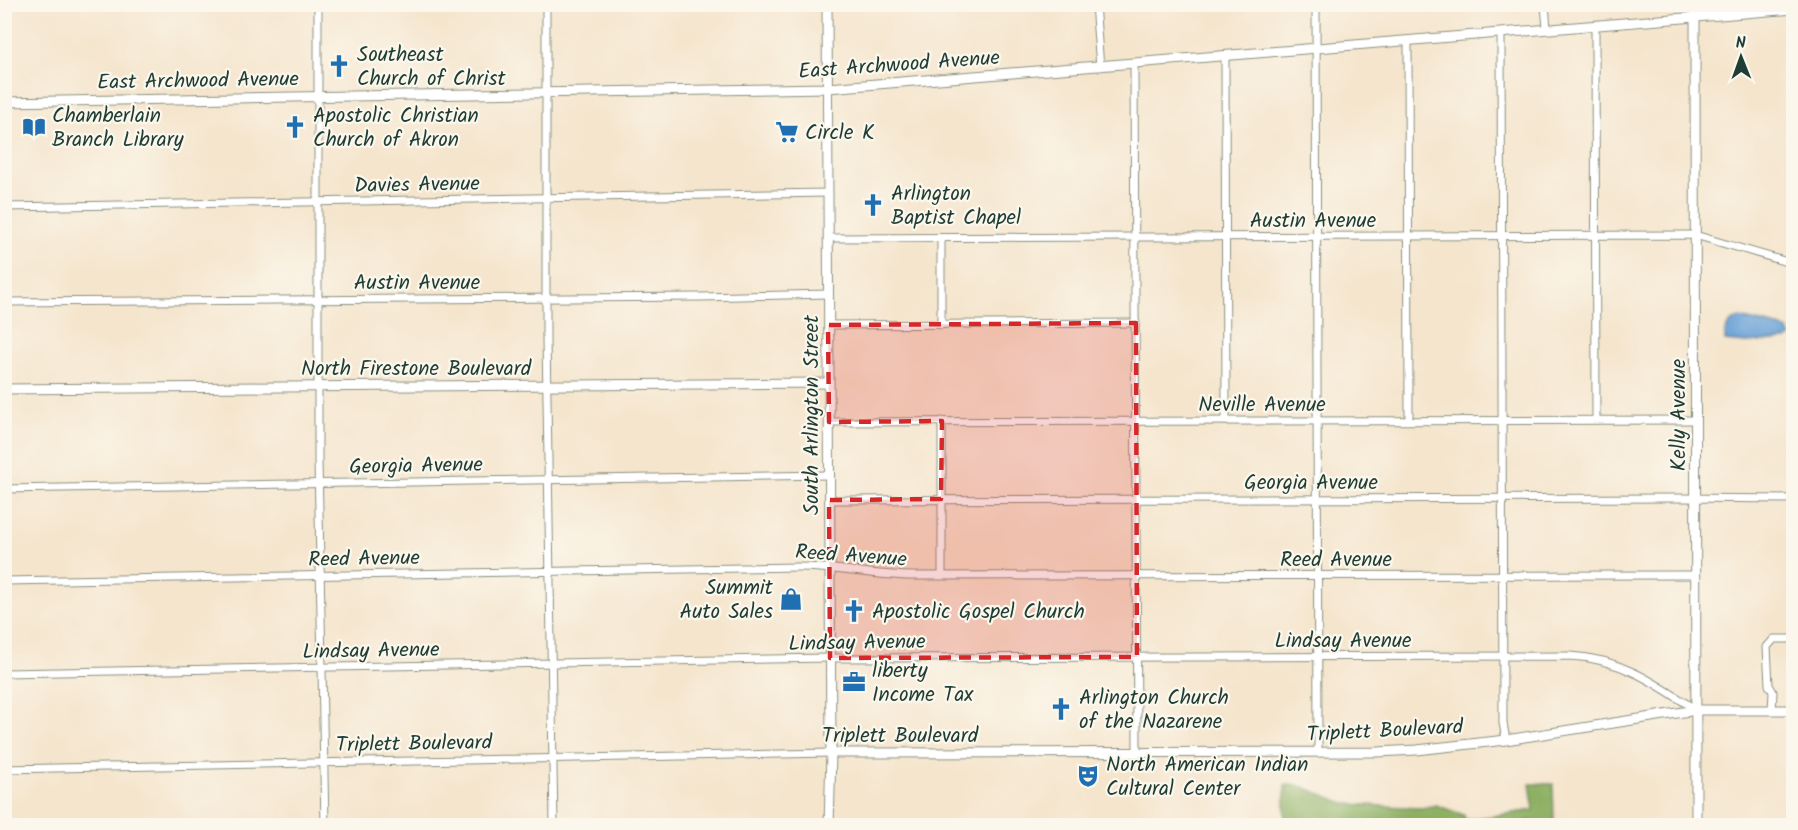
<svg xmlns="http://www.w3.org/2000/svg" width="1798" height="830" viewBox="0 0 1798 830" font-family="Kalam,sans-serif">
  <rect width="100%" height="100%" fill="#fbf7ec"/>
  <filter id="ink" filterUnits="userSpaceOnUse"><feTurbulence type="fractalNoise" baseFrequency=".0167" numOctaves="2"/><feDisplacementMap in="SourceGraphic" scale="12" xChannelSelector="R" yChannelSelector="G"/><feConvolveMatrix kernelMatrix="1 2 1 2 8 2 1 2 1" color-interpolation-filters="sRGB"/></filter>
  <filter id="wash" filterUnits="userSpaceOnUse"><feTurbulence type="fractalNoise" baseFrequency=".008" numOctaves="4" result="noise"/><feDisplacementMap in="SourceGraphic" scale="24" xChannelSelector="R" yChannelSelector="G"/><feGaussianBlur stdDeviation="1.35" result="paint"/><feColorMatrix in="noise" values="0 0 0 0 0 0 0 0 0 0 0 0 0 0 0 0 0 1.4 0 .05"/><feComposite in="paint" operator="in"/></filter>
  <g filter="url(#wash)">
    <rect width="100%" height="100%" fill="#f5e5cd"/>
    <polygon fill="#8db064" stroke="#56764c" stroke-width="1.5" points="1530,784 1553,784 1554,822 1527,821 1527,826 1293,826 1285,823 1285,785 1300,786 1347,804 1422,808 1436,805 1464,815 1465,820 1534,810"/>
    <path fill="#67a0d6" stroke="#436e85" stroke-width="1.5" d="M1740 318 1782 328 1788 330 1791 337 1787 340 1747 343 1725 341C1724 329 1729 321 1740 318Z"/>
  </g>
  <g filter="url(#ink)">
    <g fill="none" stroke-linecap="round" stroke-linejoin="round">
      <g stroke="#8a9180" stroke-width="9">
        <g id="street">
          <polyline points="318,4 318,459 325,826"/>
          <polyline points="348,4 409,4"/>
          <polyline points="546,4 546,338 554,826"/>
          <polyline points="1095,4 1100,67"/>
          <polyline points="1316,4 1318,752"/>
          <polyline points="1545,4 1547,29"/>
          <polyline points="1595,25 1596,420"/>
          <polyline points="1501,34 1503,723 1506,740"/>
          <polyline points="1408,41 1409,420"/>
          <polyline points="1225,57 1226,421"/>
          <polyline points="1134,64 1137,751"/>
          <polyline points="6,207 828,193"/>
          <polyline points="829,238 1695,235 1794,264"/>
          <polyline points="941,238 941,325"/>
          <polyline points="5,302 701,297 829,294"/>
          <polyline points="828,325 1136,323"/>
          <polyline points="4,418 5,4"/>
          <polyline points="942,421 942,575"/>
          <polyline points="829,422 1696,420"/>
          <polyline points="4,489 828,475"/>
          <polyline points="829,500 1683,498 1794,499"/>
          <path d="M4 581 799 567C838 567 875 576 913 576L1696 575"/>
          <path d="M4 673 830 658 1570 656C1619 658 1656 683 1696 710"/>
          <polyline points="1772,710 1773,692 1769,685 1767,647 1774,639 1794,639"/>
          <polyline points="4,769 831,753"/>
        </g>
      </g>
      <g stroke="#8a9180" stroke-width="11">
        <g id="secondary">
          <polyline points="827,4 831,753 829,826"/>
          <polyline points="1695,4 1696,826"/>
          <polyline points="4,102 828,88 1794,9"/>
          <polyline points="4,389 828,383"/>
          <polyline points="831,753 1377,752 1417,750 1506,740 1696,710 1794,710"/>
        </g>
      </g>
      <use href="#street" stroke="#fff" stroke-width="7"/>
      <use href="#secondary" stroke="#fff" stroke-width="9"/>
    </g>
  </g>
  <path fill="#d62828" fill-opacity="0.2" stroke="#d62828" stroke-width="4.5" stroke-dasharray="12 8" stroke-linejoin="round" d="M1136 323 1137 657 830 658 829 500 941 499 942 421 829 422 828 325Z"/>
  <defs>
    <g id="church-bare" transform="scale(1.8)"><path d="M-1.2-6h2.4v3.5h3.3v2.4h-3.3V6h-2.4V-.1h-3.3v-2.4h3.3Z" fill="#1f6fb2" stroke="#fbf7ec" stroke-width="2.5" paint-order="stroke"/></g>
    <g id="library-bare" transform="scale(1.8)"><path d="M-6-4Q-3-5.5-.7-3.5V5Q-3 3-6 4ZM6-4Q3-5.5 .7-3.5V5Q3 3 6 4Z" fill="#1f6fb2" stroke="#fbf7ec" stroke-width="2.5" paint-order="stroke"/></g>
    <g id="supermarket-bare" transform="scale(1.8)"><path d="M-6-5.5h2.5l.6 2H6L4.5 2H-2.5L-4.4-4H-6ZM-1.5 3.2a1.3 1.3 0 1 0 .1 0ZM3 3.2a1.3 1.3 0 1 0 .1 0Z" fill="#1f6fb2" stroke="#fbf7ec" stroke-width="2.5" paint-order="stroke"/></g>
    <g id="shop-bare" transform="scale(1.8)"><path d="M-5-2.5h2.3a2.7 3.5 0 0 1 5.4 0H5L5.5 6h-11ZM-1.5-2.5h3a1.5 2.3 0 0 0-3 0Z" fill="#1f6fb2" stroke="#fbf7ec" stroke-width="2.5" paint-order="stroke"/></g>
    <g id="office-bare" transform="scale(1.8)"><path d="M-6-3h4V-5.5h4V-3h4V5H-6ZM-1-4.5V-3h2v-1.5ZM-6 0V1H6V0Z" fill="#1f6fb2" stroke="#fbf7ec" stroke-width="2.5" paint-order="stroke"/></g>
    <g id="theatre-bare" transform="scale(1.8)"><path d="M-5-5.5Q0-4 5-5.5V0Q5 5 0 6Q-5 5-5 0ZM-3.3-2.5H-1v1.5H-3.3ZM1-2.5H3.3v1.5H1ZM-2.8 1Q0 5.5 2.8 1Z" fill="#1f6fb2" stroke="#fbf7ec" stroke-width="2.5" paint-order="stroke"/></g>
  </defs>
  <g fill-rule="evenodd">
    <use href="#church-bare" x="339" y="66"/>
    <use href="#library-bare" x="34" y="127"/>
    <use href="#church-bare" x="295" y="127"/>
    <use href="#supermarket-bare" x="787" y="132"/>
    <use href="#church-bare" x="873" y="205"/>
    <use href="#shop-bare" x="791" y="599"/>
    <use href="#church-bare" x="854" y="611"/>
    <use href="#office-bare" x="854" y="682"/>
    <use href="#church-bare" x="1061" y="709"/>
    <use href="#theatre-bare" x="1088" y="776"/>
  </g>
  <g text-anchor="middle" stroke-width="4.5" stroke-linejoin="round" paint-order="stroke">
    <g font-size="21" fill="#1f3d34" stroke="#fbf7ec" text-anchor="start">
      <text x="357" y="61">Southeast<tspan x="357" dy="24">Church of Christ</tspan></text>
      <text x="52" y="122">Chamberlain<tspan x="52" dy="24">Branch Library</tspan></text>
      <text x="313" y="122">Apostolic Christian<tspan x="313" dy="24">Church of Akron</tspan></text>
      <text x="805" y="139">Circle K</text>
      <text x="891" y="200">Arlington<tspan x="891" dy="24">Baptist Chapel</tspan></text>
      <text x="773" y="594" text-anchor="end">Summit<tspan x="773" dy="24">Auto Sales</tspan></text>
      <text x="872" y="618">Apostolic Gospel Church</text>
      <text x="872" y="677">liberty<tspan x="872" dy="24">Income Tax</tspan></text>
      <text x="1079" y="704">Arlington Church<tspan x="1079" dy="24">of the Nazarene</tspan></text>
      <text x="1106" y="771">North American Indian<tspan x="1106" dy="24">Cultural Center</tspan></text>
    </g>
    <g font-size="21" fill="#1f3d34" stroke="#fbf7ec">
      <text transform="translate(899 64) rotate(-4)" y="7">East Archwood Avenue</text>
      <text transform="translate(198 80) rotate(-1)" y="7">East Archwood Avenue</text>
      <text transform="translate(417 184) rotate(-1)" y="7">Davies Avenue</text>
      <text x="1313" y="227">Austin Avenue</text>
      <text x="417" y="289">Austin Avenue</text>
      <text x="416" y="375">North Firestone Boulevard</text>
      <text x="1262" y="411">Neville Avenue</text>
      <text transform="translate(811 415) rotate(-90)" y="7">South Arlington Street</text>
      <text transform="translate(1678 415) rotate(-90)" y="7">Kelly Avenue</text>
      <text transform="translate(416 465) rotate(-1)" y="7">Georgia Avenue</text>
      <text x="1311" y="489">Georgia Avenue</text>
      <text transform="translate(851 555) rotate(4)" y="7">Reed Avenue</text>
      <text transform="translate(364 558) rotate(-1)" y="7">Reed Avenue</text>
      <text x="1336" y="566">Reed Avenue</text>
      <text x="1343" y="647">Lindsay Avenue</text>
      <text transform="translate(857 642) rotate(-1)" y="7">Lindsay Avenue</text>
      <text transform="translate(371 650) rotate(-1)" y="7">Lindsay Avenue</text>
      <text transform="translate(1385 730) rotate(-3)" y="7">Triplett Boulevard</text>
      <text x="900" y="742">Triplett Boulevard</text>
      <text transform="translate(414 743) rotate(-1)" y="7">Triplett Boulevard</text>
    </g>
  </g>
  <rect width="1798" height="830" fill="none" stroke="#fbf7ec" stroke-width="24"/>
  <g transform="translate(1741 57) rotate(359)" stroke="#fbf7ec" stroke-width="4.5" paint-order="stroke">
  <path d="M0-4.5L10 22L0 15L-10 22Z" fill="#1f3d34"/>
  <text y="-9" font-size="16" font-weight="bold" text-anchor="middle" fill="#1f3d34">N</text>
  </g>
</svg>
